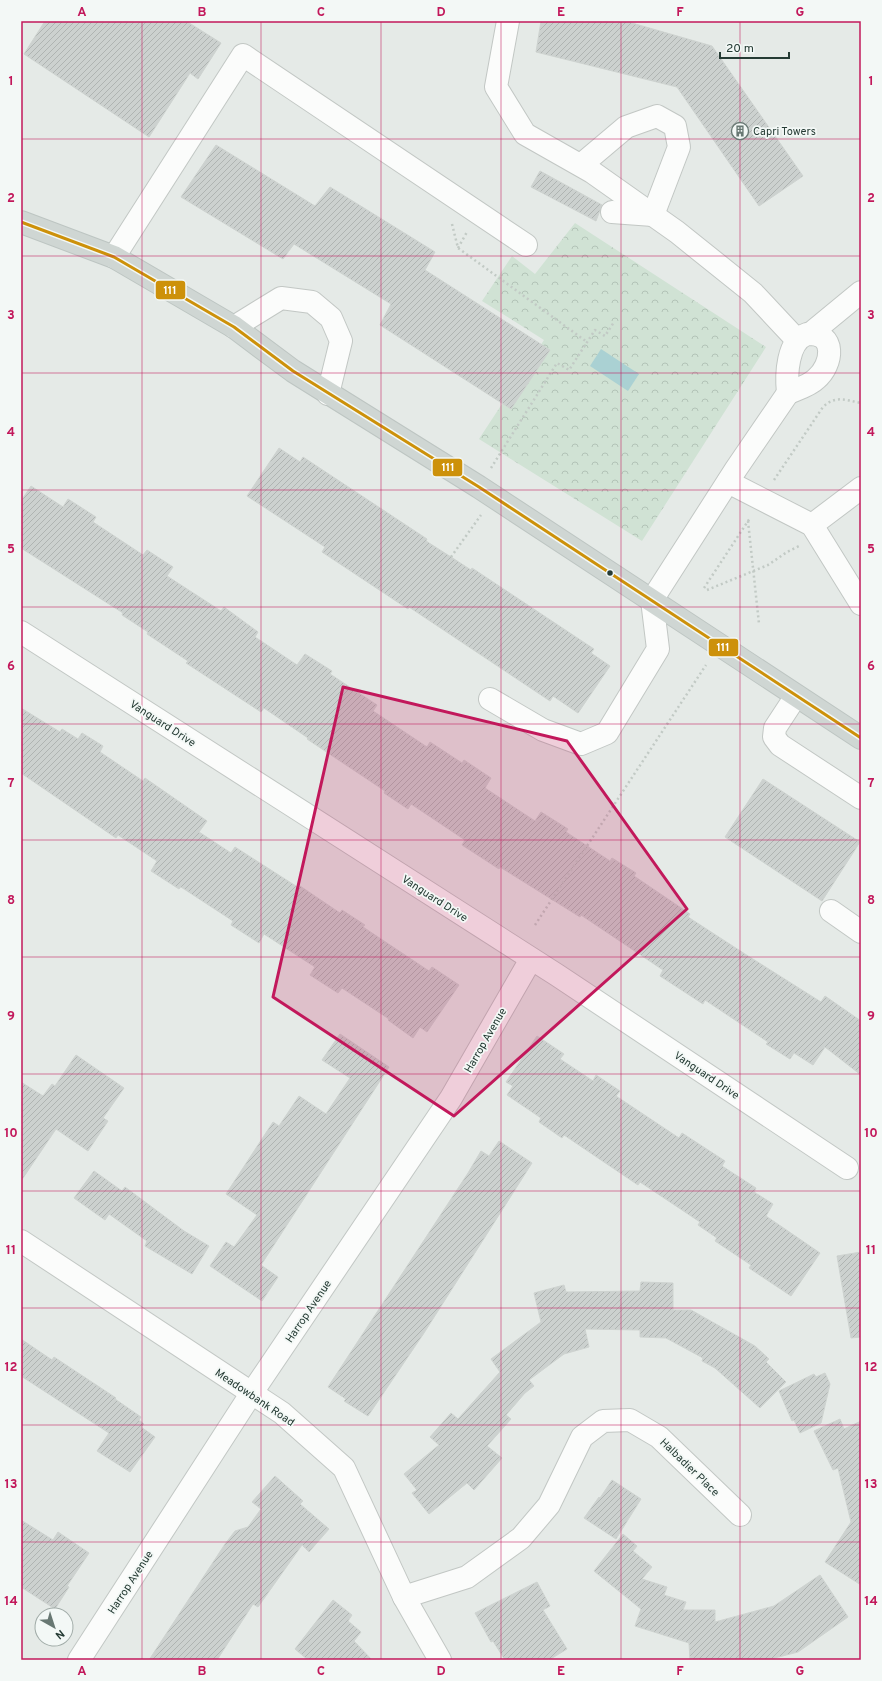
<svg xmlns="http://www.w3.org/2000/svg" width="882" height="1681" viewBox="0 0 882 1681" font-family="Overpass,sans-serif">
  <defs>
    <pattern id="forest-crowns" width="20" height="18" patternUnits="userSpaceOnUse"><rect width="20" height="18" fill="#d0e2d4"/><path d="M2 6a3 3 0 1 1 6 0M12 15a3 3 0 1 1 6 0" fill="none" stroke="#b2c3b7"/></pattern>
    <pattern id="building-hatch" width="6" height="6" patternUnits="userSpaceOnUse"><rect width="6" height="6" fill="#ccd1cf"/><path d="M-1 1l2-2M0 6l6-6M5 7l2-2" fill="none" stroke="#afb4b2"/></pattern>
  </defs>
  <rect width="100%" height="100%" fill="#e5eae7"/>
  <polygon fill="url(#forest-crowns)" points="575,223 766,347 642,541 479,439 544,340 482,301 512,256 535,274"/>
  <polygon fill="#aad1d3" points="601,349 639,374 628,391 590,366"/>
  <g fill="url(#building-hatch)" stroke="#ced3d0">
    <polygon points="45,21 186,21 221,43 198,79 190,73 149,137 24,54"/>
    <polygon points="541,21 625,21 712,46 803,176 759,206 677,87 536,52"/>
    <polygon points="216,145 315,206 330,187 435,252 425,270 550,350 511,409 380,325 391,304 294,244 283,259 181,197"/>
    <polygon points="540,171 602,205 596,221 531,187"/>
    <polygon points="279,448 300,462 303,457 427,539 426,541 451,557 471,570 472,568 594,649 591,653 610,666 578,713 553,696 550,701 409,607 408,609 322,552 325,547 247,496"/>
    <polygon points="31,486 63,507 68,499 96,517 93,522 143,555 147,550 173,567 167,576 221,611 224,607 258,632 255,637 297,665 305,654 332,671 330,674 377,705 373,711 427,747 430,742 462,763 464,760 491,778 485,788 535,821 541,812 568,829 566,832 610,861 612,858 636,873 634,876 690,914 688,917 745,954 821,1002 825,996 861,1021 861,1075 825,1047 813,1065 794,1053 790,1059 766,1044 768,1042 705,1000 703,1004 660,976 663,970 581,915 580,917 500,867 499,869 462,845 465,840 411,804 408,809 384,793 385,791 307,739 308,738 264,708 261,712 186,663 188,661 147,634 148,632 122,615 123,613 21,548 21,501"/>
    <polygon points="21,708 60,732 62,729 78,739 82,733 103,746 100,752 143,781 145,778 207,821 199,832 231,853 235,847 299,888 300,886 340,913 342,910 365,925 363,927 429,971 432,967 459,985 427,1032 420,1027 413,1038 388,1020 389,1019 342,988 338,993 310,975 315,967 264,934 259,943 231,925 233,921 181,887 179,889 151,871 157,861 118,835 116,838 21,773"/>
    <polygon points="763,779 860,842 822,901 725,837"/>
    <polygon points="340,1034 389,1067 261,1265 278,1277 262,1301 210,1266 226,1242 234,1247 257,1215 226,1194 273,1122 279,1126 299,1096 326,1114 350,1078 322,1060"/>
    <polygon points="537,1036 564,1054 560,1059 593,1081 596,1075 620,1091 616,1096 679,1138 682,1133 725,1161 722,1166 756,1188 754,1192 773,1204 766,1216 820,1253 791,1296 749,1268 751,1265 715,1241 717,1238 698,1225 700,1222 640,1182 638,1185 564,1135 562,1138 539,1122 541,1118 507,1095 513,1086 506,1082"/>
    <polygon points="76,1055 124,1088 103,1118 108,1121 88,1151 56,1129 21,1181 21,1082 43,1096 52,1084 55,1086"/>
    <polygon points="499,1141 532,1163 424,1333 368,1416 344,1401 346,1399 328,1387 468,1173 481,1151 489,1156"/>
    <polygon points="94,1171 122,1191 125,1187 184,1231 209,1246 192,1274 145,1246 147,1241 109,1214 105,1220 74,1198"/>
    <polygon points="861,1252 861,1337 851,1338 837,1256"/>
    <polygon points="641,1282 673,1283 673,1310 691,1310 755,1346 769,1359 766,1362 786,1382 760,1408 715,1368 702,1361 703,1358 666,1338 640,1337 640,1330 585,1329 589,1347 564,1354 529,1380 534,1386 525,1393 506,1415 511,1419 487,1446 502,1458 474,1490 467,1483 429,1514 412,1493 417,1490 404,1474 439,1445 430,1437 451,1413 458,1419 500,1372 491,1359 541,1322 534,1293 564,1285 566,1292 640,1291"/>
    <polygon points="21,1339 52,1360 54,1357 116,1398 115,1399 141,1417 139,1420 144,1424 141,1427 155,1437 130,1472 97,1451 109,1433 21,1376"/>
    <polygon points="825,1373 830,1384 821,1423 800,1433 794,1420 792,1421 779,1391 814,1374 816,1377"/>
    <polygon points="840,1419 844,1429 861,1421 861,1585 825,1562 851,1522 838,1468 833,1470 814,1431"/>
    <polygon points="275,1476 303,1501 300,1504 329,1529 309,1552 302,1545 258,1607 253,1604 217,1660 149,1660 225,1544 235,1531 248,1527 261,1509 252,1502"/>
    <polygon points="612,1480 641,1499 616,1539 584,1518 599,1497 600,1498"/>
    <polygon points="21,1520 53,1540 58,1532 89,1553 67,1586 69,1587 55,1609 21,1587"/>
    <polygon points="623,1534 637,1546 633,1551 652,1567 642,1579 667,1587 664,1595 686,1602 683,1610 715,1610 715,1622 774,1606 820,1575 848,1617 798,1652 767,1660 690,1660 689,1643 635,1626 641,1609 594,1571"/>
    <polygon points="537,1582 550,1606 543,1610 567,1649 549,1660 505,1660 493,1641 491,1642 475,1613"/>
    <polygon points="333,1600 352,1615 348,1621 361,1632 354,1641 372,1660 308,1660 295,1649"/>
  </g>
  <g fill="none" stroke-linecap="round" stroke-linejoin="round">
    <g stroke="#c2c7c4" stroke-width="24">
      <g id="minor">
        <polyline points="508,21 496,87 525,134 592,172 677,232 753,293 797,340"/>
        <polyline points="581,165 626,127 657,116 675,126 679,147 653,215 612,212"/>
        <polyline points="114,257 243,55 526,245"/>
        <polyline points="234,327 281,298 312,302 331,318 341,341 328,394"/>
        <path d="M807 334C837 332 833 365 816 379 809 386 797 389 788 393 786 375 787 341 807 334Z"/>
        <polyline points="810,334 861,292"/>
        <polyline points="728,482 812,525 861,604"/>
        <polyline points="812,525 861,488"/>
        <polyline points="21,632 557,975 847,1168"/>
        <polyline points="796,696 775,728 774,737 780,745 861,798"/>
        <polyline points="490,699 543,730 581,744 607,733 658,649 652,600 736,469 788,393"/>
        <polyline points="831,911 861,932"/>
        <polyline points="21,1241 282,1413 344,1468 404,1597 440,1660"/>
        <polyline points="404,1597 467,1577 521,1538 549,1505 582,1437 603,1421 630,1420 659,1437 740,1515"/>
        <polyline points="79,1660 251,1394 451,1098 531,959"/>
      </g>
    </g>
    <g stroke="#bdc5c2" stroke-width="24">
      <polyline id="major" points="21,222 114,257 234,327 293,371 479,487 861,738"/>
    </g>
    <g stroke="#c2cac5" stroke-width="2.5" stroke-dasharray="2 3" stroke-linecap="butt">
      <polyline points="452,224 458,248 587,342"/>
      <polyline points="458,248 467,232"/>
      <polyline points="491,468 557,363 569,370 595,330 605,336 614,322"/>
      <path d="M774 480 823 407C835 395 846 400 861 403"/>
      <polyline points="748,521 759,624"/>
      <polyline points="451,557 481,515"/>
      <polyline points="704,588 750,518"/>
      <polyline points="707,590 768,565 787,552 799,546"/>
      <polyline points="535,925 706,665"/>
    </g>
    <use href="#minor" stroke="#fbfcfb" stroke-width="22"/>
    <use href="#major" stroke="#cfd6d3" stroke-width="22"/>
    <g stroke="#f3f8f6" stroke-width="6">
      <polyline id="bus-1" points="21,222 114,257 234,327 293,371 479,487 861,738"/>
    </g>
    <use href="#bus-1" stroke="#cd910a" stroke-width="3"/>
  </g>
  <path fill="#c2185b" fill-opacity="0.2" stroke="#c2185b" stroke-width="3" stroke-linejoin="round" d="M343 687 567 741 687 909 454 1116 273 997Z"/>
  <path fill="none" stroke="#c2185b" stroke-width="1" stroke-opacity="0.55" d="M142 21V1660M261 21V1660M381 21V1660M501 21V1660M621 21V1660M740 21V1660M21 139H861M21 256H861M21 373H861M21 490H861M21 607H861M21 724H861M21 840H861M21 957H861M21 1074H861M21 1191H861M21 1308H861M21 1425H861M21 1542H861"/>
  <defs>
    <g id="building-ring" transform="scale(0.9)"><circle r="9.5" fill="#f3f8f6" stroke="#687873" stroke-width="1.5"/><path d="M-4-6H4V6H1V3H-1V6H-4ZM-2.5-4.3h1.7v1.8h-1.7ZM.8-4.3h1.7v1.8H.8ZM-2.5-1h1.7V.8h-1.7ZM.8-1h1.7V.8H.8Z" fill="#687873"/></g>
  </defs>
  <g fill-rule="evenodd">
    <use href="#building-ring" x="740" y="131"/>
  </g>
  <circle fill="#253b34" stroke="#f3f8f6" stroke-width="1.5" cx="610" cy="573" r="3.5"/>
  <g text-anchor="middle" stroke-width="3.5" stroke-linejoin="round" paint-order="stroke">
    <g font-size="11" fill="#253b34" stroke="#f3f8f6" text-anchor="start">
      <text x="753" y="135">Capri Towers</text>
    </g>
    <g font-size="11" fill="#253b34" stroke="#f3f8f6">
      <text transform="translate(163 723) rotate(33)" y="4">Vanguard Drive</text>
      <text transform="translate(435 898) rotate(33)" y="4">Vanguard Drive</text>
      <text transform="translate(485 1040) rotate(-60)" y="4">Harrop Avenue</text>
      <text transform="translate(707 1075) rotate(34)" y="4">Vanguard Drive</text>
      <text transform="translate(308 1311) rotate(-56)" y="4">Harrop Avenue</text>
      <text transform="translate(255 1397) rotate(34)" y="4">Meadowbank Road</text>
      <text transform="translate(690 1467) rotate(44)" y="4">Halbadier Place</text>
      <text transform="translate(130 1582) rotate(-57)" y="4">Harrop Avenue</text>
    </g>
  </g>
  <g stroke="#f3f8f6" stroke-width="1.5">
    <rect x="155" y="280" width="31" height="20" rx="4" fill="#cd910a"/>
    <rect x="432" y="458" width="31" height="19" rx="4" fill="#cd910a"/>
    <rect x="708" y="638" width="31" height="19" rx="4" fill="#cd910a"/>
  </g>
  <g font-size="11" text-anchor="middle" font-weight="bold" fill="#fff">
    <text x="170" y="294">111</text>
    <text x="448" y="471">111</text>
    <text x="723" y="651">111</text>
  </g>
  <rect width="882" height="1681" fill="none" stroke="#f3f8f6" stroke-width="44"/>
  <g transform="translate(54 1627) rotate(141)"><circle r="19" fill="#f3f8f6" stroke="#a1aca8"/>
  <path d="M0-3L7 15L0 10L-7 15Z" fill="#687873"/>
  <text y="-6" font-size="11" font-weight="bold" text-anchor="middle" fill="#253b34">N</text>
  </g>
  <path d="M720 52v6h69v-6" fill="none" stroke="#253b34" stroke-width="2"/>
  <text x="726" y="52" font-size="12" fill="#253b34" stroke="#f3f8f6" stroke-width="3" paint-order="stroke">20 m</text>
  <rect x="22" y="22" width="838" height="1637" fill="none" stroke="#c2185b" stroke-width="1.5"/>
  <g font-size="13" text-anchor="middle" font-weight="bold" fill="#c2185b">
    <text x="82" y="16">A</text>
    <text x="202" y="16">B</text>
    <text x="321" y="16">C</text>
    <text x="441" y="16">D</text>
    <text x="561" y="16">E</text>
    <text x="680" y="16">F</text>
    <text x="800" y="16">G</text>
    <text x="11" y="85">1</text>
    <text x="871" y="85">1</text>
    <text x="11" y="202">2</text>
    <text x="871" y="202">2</text>
    <text x="11" y="319">3</text>
    <text x="871" y="319">3</text>
    <text x="11" y="436">4</text>
    <text x="871" y="436">4</text>
    <text x="11" y="553">5</text>
    <text x="871" y="553">5</text>
    <text x="11" y="670">6</text>
    <text x="871" y="670">6</text>
    <text x="11" y="787">7</text>
    <text x="871" y="787">7</text>
    <text x="11" y="904">8</text>
    <text x="871" y="904">8</text>
    <text x="11" y="1020">9</text>
    <text x="871" y="1020">9</text>
    <text x="11" y="1137">10</text>
    <text x="871" y="1137">10</text>
    <text x="11" y="1254">11</text>
    <text x="871" y="1254">11</text>
    <text x="11" y="1371">12</text>
    <text x="871" y="1371">12</text>
    <text x="11" y="1488">13</text>
    <text x="871" y="1488">13</text>
    <text x="11" y="1605">14</text>
    <text x="871" y="1605">14</text>
    <text x="82" y="1675">A</text>
    <text x="202" y="1675">B</text>
    <text x="321" y="1675">C</text>
    <text x="441" y="1675">D</text>
    <text x="561" y="1675">E</text>
    <text x="680" y="1675">F</text>
    <text x="800" y="1675">G</text>
  </g>
</svg>
